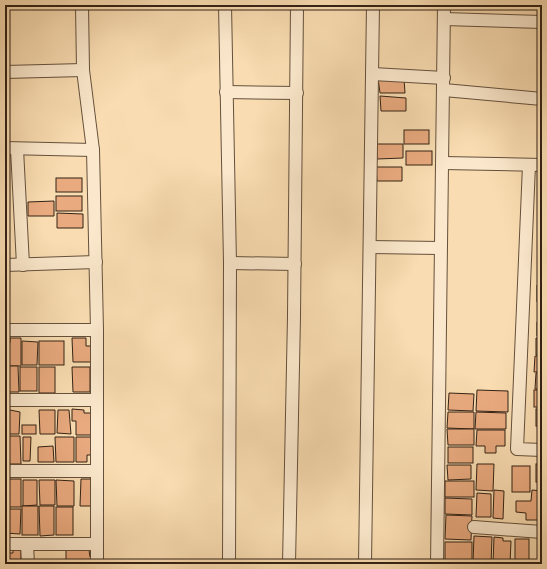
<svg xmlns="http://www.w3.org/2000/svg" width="547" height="569" viewBox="0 0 547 569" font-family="'IM FELL English',serif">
  <rect width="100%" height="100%" fill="#f9dcb1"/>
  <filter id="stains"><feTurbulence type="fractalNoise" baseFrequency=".005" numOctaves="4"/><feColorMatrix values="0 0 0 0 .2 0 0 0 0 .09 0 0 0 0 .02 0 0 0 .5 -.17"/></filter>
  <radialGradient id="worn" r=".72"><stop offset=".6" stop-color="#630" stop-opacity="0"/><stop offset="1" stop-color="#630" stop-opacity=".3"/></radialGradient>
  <g fill="#e9aa7f" stroke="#332215">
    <polygon points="378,78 404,79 405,93 380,93"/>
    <polygon points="380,96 406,98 406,111 381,111"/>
    <rect x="404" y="130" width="25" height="14"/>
    <polygon points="377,144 403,144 403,158 377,159"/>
    <rect x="406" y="151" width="26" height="14"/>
    <polygon points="376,167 402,167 402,181 377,181"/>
    <rect x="56" y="178" width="26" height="14"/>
    <rect x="56" y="196" width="26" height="15"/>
    <polygon points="54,201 54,216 28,216 28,202"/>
    <polygon points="57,213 83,214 83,228 57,228"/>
    <polygon points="537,285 542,286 542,303 537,302"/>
    <polygon points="537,322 542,322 542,337 537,336"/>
    <polygon points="10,338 21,338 21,366 5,366 5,343 10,343"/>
    <polygon points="72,338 86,338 86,346 91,346 91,362 73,362"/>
    <polygon points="536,338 542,339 542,355 536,355"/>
    <polygon points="22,341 38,342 37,365 22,365"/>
    <rect x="39" y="341" width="25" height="24"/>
    <polygon points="535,356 542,356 542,372 534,372"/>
    <polygon points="5,366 18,366 19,392 5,392"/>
    <rect x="20" y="367" width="17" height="24"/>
    <rect x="39" y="367" width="16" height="26"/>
    <polygon points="72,367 90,367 90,392 73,392"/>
    <polygon points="536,373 542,373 542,389 535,389"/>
    <polygon points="477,390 508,391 508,412 476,411"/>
    <rect x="534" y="390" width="8" height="17"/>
    <polygon points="449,393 474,394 473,411 448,410"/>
    <polygon points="5,409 20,412 19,434 5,434"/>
    <polygon points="72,409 84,410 84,413 93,413 92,435 76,435 76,421 72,421"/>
    <rect x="536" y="409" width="6" height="17"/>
    <polygon points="39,410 55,410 55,434 40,434"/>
    <polygon points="58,410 69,410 71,434 57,433"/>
    <polygon points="448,412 474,412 474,429 447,428"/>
    <polygon points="476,412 506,413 506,429 475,429"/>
    <rect x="22" y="425" width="14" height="9"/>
    <polygon points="447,429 474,429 474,445 448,445"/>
    <polygon points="477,430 505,430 505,446 496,446 496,453 485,453 485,446 476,446"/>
    <polygon points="5,436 20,436 21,464 5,464"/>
    <polygon points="23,437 31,437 30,461 23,461"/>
    <polygon points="55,437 74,437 74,462 56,462"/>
    <polygon points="76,437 92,437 92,455 87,455 87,462 76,462"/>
    <polygon points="53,446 54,462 38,462 38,447"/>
    <rect x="448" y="447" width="25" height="16"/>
    <polygon points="477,464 494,464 493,491 476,490"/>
    <rect x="536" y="464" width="6" height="18"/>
    <polygon points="447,465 471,465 471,479 448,480"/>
    <rect x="512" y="466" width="18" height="26"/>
    <rect x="5" y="479" width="16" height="28"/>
    <polygon points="81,479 92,479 91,506 80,506"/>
    <polygon points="23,480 37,480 37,505 23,506"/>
    <polygon points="39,480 55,480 55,505 40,505"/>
    <polygon points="56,480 74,481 74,506 57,506"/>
    <rect x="445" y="481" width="29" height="16"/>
    <polygon points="494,490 504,491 503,519 493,518"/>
    <polygon points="532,490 542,491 542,520 526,520 526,513 516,512 516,501 531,501"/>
    <polygon points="477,493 491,494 491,517 476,517"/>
    <polygon points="445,498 472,499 472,515 445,514"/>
    <rect x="22" y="506" width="16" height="29"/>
    <polygon points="39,506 54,506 54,535 40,536"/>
    <rect x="56" y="507" width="17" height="28"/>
    <polygon points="5,509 21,509 20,534 5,533"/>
    <polygon points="446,515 472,516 471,540 445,539"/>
    <polygon points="474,536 492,537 491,564 473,563"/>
    <polygon points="494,537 503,538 503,541 511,541 510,564 493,564"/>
    <rect x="515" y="539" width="14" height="25"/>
    <rect x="445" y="542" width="27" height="22"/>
    <polygon points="66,548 89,550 90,557 92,557 92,564 66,564"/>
    <polygon points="13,549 21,549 21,564 7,564 7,553 13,553"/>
  </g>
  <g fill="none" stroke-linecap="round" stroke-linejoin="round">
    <g stroke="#64503c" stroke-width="14">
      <g id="street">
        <polyline points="82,5 83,70 93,150 97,330 97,564"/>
        <polyline points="225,5 230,263 229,564"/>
        <polyline points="444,19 542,22"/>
        <polyline points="5,72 83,70"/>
        <polyline points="373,74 444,78"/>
        <polyline points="444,90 542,99"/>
        <polyline points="226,92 297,93"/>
        <polyline points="5,148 93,150"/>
        <polyline points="17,149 23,265"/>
        <polyline points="443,163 542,165"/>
        <polyline points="529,165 517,449 542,450"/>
        <polyline points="370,247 440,248"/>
        <polyline points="230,263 295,264"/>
        <polyline points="5,265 96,262"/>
        <polyline points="5,330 97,330"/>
        <polyline points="5,400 97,400"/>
        <polyline points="5,471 97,471"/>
        <polyline points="474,527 542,532"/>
        <polyline points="5,544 97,544"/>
        <polyline points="27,544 28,564"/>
        <polyline points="289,564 294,316 297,5"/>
        <polyline points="365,564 373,5"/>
        <polyline points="437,564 444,5"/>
      </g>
    </g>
    <use href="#street" stroke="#fbe8cc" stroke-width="12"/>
  </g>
  <rect width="547" height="569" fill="none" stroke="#f9dcb1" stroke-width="20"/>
  <rect x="6" y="6" width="535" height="557" fill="none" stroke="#332215" stroke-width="2"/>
  <rect x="10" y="10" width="527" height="549" fill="none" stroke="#332215"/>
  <rect width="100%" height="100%" filter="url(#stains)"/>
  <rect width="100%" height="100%" fill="url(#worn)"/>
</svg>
